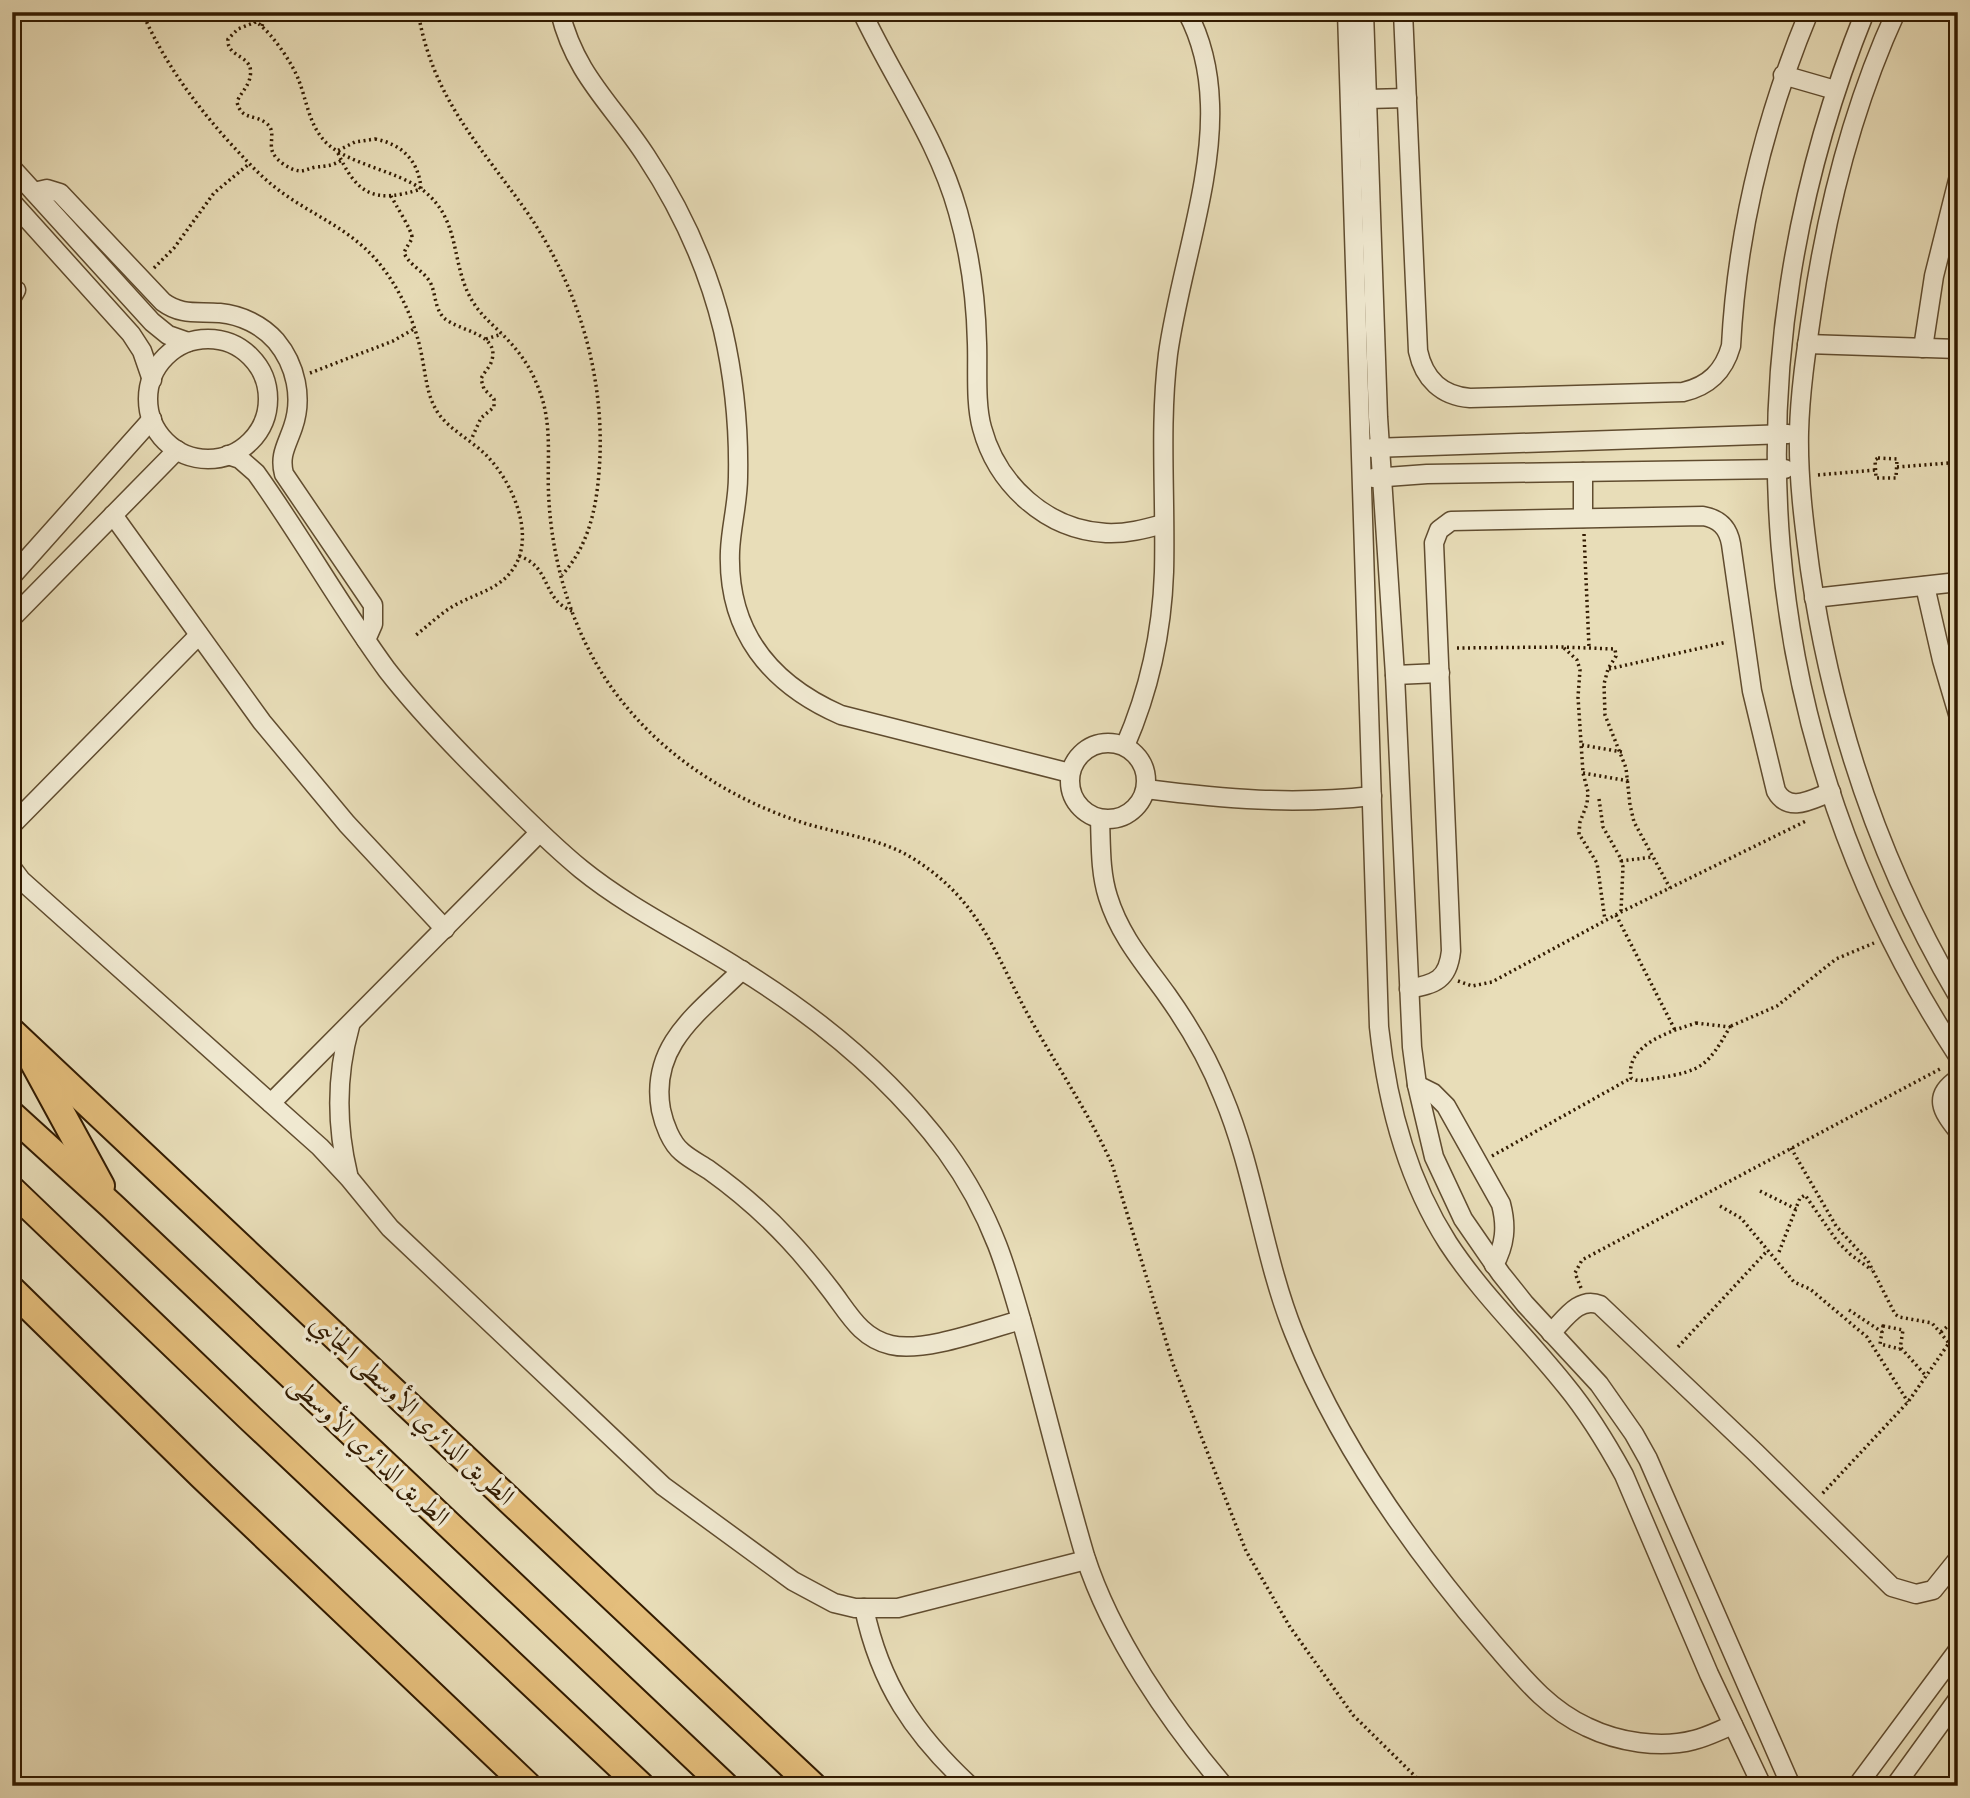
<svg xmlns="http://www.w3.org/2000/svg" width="1970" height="1798" viewBox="0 0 1970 1798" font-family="'EB Garamond',Amiri,serif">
  <rect width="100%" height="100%" fill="#e8ddb8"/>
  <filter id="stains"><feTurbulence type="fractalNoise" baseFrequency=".00286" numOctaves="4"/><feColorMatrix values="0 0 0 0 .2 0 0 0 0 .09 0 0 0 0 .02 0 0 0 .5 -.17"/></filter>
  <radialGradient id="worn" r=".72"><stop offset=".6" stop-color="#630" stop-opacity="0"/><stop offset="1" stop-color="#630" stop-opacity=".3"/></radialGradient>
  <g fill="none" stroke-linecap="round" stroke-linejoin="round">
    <g stroke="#604c2f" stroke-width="21">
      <g id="minor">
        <path d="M560 12C575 75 613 105 646 156 681 209 708 268 723 330 734 378 739 428 738 477 738 502 731 527 730 551 727 631 770 684 841 715L1070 773"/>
        <path d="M862 12C894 80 938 140 958 212 970 254 976 300 977 343 978 369 975 403 982 428 997 484 1046 530 1106 533 1126 534 1145 529 1163 524"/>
        <path d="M1347 12 1379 1027C1387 1102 1407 1179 1448 1243 1482 1295 1528 1338 1566 1386 1589 1414 1607 1444 1624 1475L1709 1674 1762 1786"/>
        <polyline points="1364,12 1378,417 1395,675 1412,1047 1417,1085 1434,1157 1463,1219 1501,1274 1525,1304 1599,1384 1634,1434 1648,1459 1791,1786"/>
        <path d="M1403 12 1418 351C1424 379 1442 396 1470 398L1683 392C1709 386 1724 371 1731 346 1737 231 1765 118 1809 12"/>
        <path d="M1865 12C1724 361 1750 739 1958 1056"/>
        <path d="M1896 12C1852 108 1827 208 1812 311 1806 352 1800 392 1799 432 1798 478 1804 524 1810 569 1832 721 1880 864 1958 996"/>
        <polyline points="1783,75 1835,90"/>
        <polyline points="1367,99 1407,98"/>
        <polyline points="12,168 152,322 168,335 188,342"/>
        <path d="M34 192 47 189 60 193 163 302C182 316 198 311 220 313 241 315 262 325 276 341 296 365 303 398 293 427 287 445 279 455 284 474L373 605V624L366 640"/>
        <polyline points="12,202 131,334 142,351 152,380"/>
        <polyline points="12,297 16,290"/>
        <circle cx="208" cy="399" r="60"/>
        <polyline points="1807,344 1958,349"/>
        <polyline points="1923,348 1934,276 1958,180"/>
        <polyline points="1372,448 1788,434"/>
        <path d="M228 455 240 459 256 473C302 537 340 606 387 670 418 710 453 746 489 782 519 812 548 842 581 869 629 908 686 935 738 968 818 1017 890 1076 946 1151 994 1217 1009 1275 1030 1352 1048 1420 1065 1488 1085 1556 1111 1637 1169 1721 1224 1786"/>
        <polyline points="1583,472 1583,518"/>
        <polyline points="1373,478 1427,474 1785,469"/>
        <polyline points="113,515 262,722 347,824 445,929"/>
        <polyline points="12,576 152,419"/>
        <polyline points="1925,586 1942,660 1958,714"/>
        <polyline points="1814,598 1958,582"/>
        <polyline points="12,618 177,450"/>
        <polyline points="1395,675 1440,673"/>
        <circle cx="1108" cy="781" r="38"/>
        <path d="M1125 746C1149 691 1162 632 1164 572 1166 499 1159 427 1168 354 1179 274 1213 183 1210 104 1209 72 1202 40 1187 12"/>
        <path d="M1146 789C1225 799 1292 805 1372 796"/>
        <path d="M1100 819C1101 845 1100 872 1108 897 1120 936 1144 963 1167 995 1189 1026 1209 1060 1223 1096 1255 1172 1263 1256 1294 1333 1339 1446 1414 1551 1493 1643 1521 1675 1547 1709 1587 1727 1618 1742 1660 1749 1694 1740 1707 1737 1720 1730 1733 1725"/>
        <polyline points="12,825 199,635"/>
        <polyline points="12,868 21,880 320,1147 349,1178 390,1228 663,1486 793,1581 834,1603 855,1608 898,1608 1086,1560"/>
        <path d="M742 970C701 1011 649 1044 661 1110 664 1124 671 1143 682 1152 690 1159 700 1164 709 1170 737 1190 765 1214 789 1240 804 1256 817 1272 830 1289 848 1312 860 1338 891 1345 924 1353 987 1329 1021 1320"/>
        <path d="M1409 989C1435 984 1448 980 1451 951L1434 543 1439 530 1451 521 1703 516C1719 519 1728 527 1731 544L1752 691 1776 791C1789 814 1812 799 1831 792"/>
        <path d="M1958 1079C1932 1096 1942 1111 1958 1131"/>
        <path d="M1417 1085 1433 1093 1446 1106 1501 1204C1507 1227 1505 1245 1494 1265"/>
        <polyline points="271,1103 539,833"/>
        <path d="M348 1174C336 1124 336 1076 350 1026"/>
        <path d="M1551 1333C1565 1319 1579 1296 1600 1305L1756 1453 1892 1587 1916 1594 1933 1590 1958 1559"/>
        <path d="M864 1608C880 1684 914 1734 970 1786"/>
        <polyline points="1857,1786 1958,1650"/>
        <polyline points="1895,1786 1958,1699"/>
      </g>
    </g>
    <g stroke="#321b01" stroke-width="30">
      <g id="highway">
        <polyline points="12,1032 813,1786"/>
        <polyline points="34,1063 101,1186"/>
        <polyline points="12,1115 112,1206 725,1786"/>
        <polyline points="12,1190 250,1418 641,1786"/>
        <polyline points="12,1290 202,1476 528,1786"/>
      </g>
    </g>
    <g stroke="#321b01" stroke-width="3.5" stroke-dasharray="2 3.5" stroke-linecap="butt">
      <path d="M142 12C164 62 194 103 230 143 245 159 259 175 276 188 309 214 350 228 378 262 400 288 416 324 422 357 426 377 427 396 438 413 450 430 471 440 486 455 511 480 535 532 515 566 502 588 480 592 459 603 443 611 430 624 416 635"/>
      <path d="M240 12C246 17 253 20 259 24 273 35 293 64 299 81 306 99 309 122 322 138 342 164 398 170 424 191 460 220 451 259 469 295 478 313 491 323 504 336 519 351 531 368 538 387 554 425 546 463 549 502 553 566 573 631 609 684 657 753 728 799 807 824 845 835 884 839 917 861 983 904 996 958 1032 1022 1059 1069 1089 1114 1112 1164L1173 1364 1246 1551 1290 1627 1353 1715 1425 1786"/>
      <path d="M418 12C433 100 481 146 529 215 577 286 603 370 600 456 598 499 592 542 562 575"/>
      <path d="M256 22 238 29 228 39C226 60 258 53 249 81 246 89 240 94 237 102 241 120 254 114 266 123 277 131 268 143 273 153 277 161 290 170 300 171 305 171 310 168 316 167 327 166 332 166 342 160"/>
      <polyline points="262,26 266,12"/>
      <path d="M375 139C402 144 419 161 421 189 374 204 357 195 337 151L355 142Z"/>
      <path d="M391 196C395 204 413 232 412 238 410 243 406 247 404 253 410 266 423 270 430 282 436 293 434 306 443 317 458 332 505 333 490 365 487 370 483 374 481 379L484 389 494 399V407L481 418 471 440"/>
      <polyline points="154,268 174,248 214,193 249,164"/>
      <polyline points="486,339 502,334"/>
      <polyline points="310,373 393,341 414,329"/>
      <polyline points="1958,453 1953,455 1949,463 1950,468 1958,472"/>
      <polygon points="1878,458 1897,459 1896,478 1876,478 1875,460"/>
      <polyline points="1897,467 1949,463"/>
      <polyline points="1818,475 1875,470"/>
      <polyline points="1584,534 1589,647"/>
      <path d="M519 556C552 567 541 599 572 611"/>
      <polyline points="1457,648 1562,647 1615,649 1616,656 1608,669 1604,684 1605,715 1626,768 1630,805 1634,822 1670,888"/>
      <polyline points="1564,648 1577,660 1580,670 1578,697 1583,773 1588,792 1587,804 1580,822 1579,834 1597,863 1605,920"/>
      <polyline points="1609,669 1727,642"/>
      <polyline points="1582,745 1622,752"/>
      <polyline points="1583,773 1629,781"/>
      <polyline points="1599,799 1603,827 1620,857 1623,867 1621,911"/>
      <polyline points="1621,861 1653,857"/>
      <polyline points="1616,915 1675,1030"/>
      <polyline points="1458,981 1472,986 1492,982 1621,912 1806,821"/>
      <path d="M1696 1023 1730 1027C1708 1065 1703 1071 1658 1078 1648 1079 1639 1083 1631 1078 1625 1044 1672 1031 1696 1023Z"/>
      <polyline points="1731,1026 1777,1006 1836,959 1874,943"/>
      <polyline points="1791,1148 1836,1226 1868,1261 1895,1314 1899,1317 1932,1323 1949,1343 1908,1402 1822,1494"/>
      <polyline points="1492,1156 1631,1078"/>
      <polyline points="1760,1191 1796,1209"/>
      <polyline points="1720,1206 1741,1218 1794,1282 1810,1289 1867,1337 1908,1402"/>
      <polyline points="1779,1252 1800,1198 1805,1195 1837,1241 1851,1255 1872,1270"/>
      <polyline points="1581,1288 1575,1273 1582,1260 1940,1069"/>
      <polyline points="1849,1310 1882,1332"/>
      <polygon points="1883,1326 1903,1330 1900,1349 1880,1344"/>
      <polyline points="1941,1332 1958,1317"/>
      <polyline points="1678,1347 1768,1250"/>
      <polyline points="1901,1348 1927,1377"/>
      <polyline points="1951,1740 1952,1748 1958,1751"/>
    </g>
    <use href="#minor" stroke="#f0e9d1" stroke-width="18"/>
    <use href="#highway" stroke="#e4be7c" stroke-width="26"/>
  </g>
  <g text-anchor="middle" stroke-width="7" stroke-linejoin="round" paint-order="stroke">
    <g font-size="26" fill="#321b01" stroke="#f0e9d1">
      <text transform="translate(413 1409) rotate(43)" y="9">الطريق الدائري الأوسطى الجانبي</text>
      <text transform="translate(370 1450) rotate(43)" y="9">الطريق الدائري الأوسطى</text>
    </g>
  </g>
  <rect width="1970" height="1798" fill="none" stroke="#e8ddb8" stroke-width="42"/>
  <rect x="14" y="14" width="1942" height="1770" fill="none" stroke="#321b01" stroke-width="3.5"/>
  <rect x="21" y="21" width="1928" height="1756" fill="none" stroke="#321b01" stroke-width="2"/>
  <rect width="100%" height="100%" filter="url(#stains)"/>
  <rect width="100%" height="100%" fill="url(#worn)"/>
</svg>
